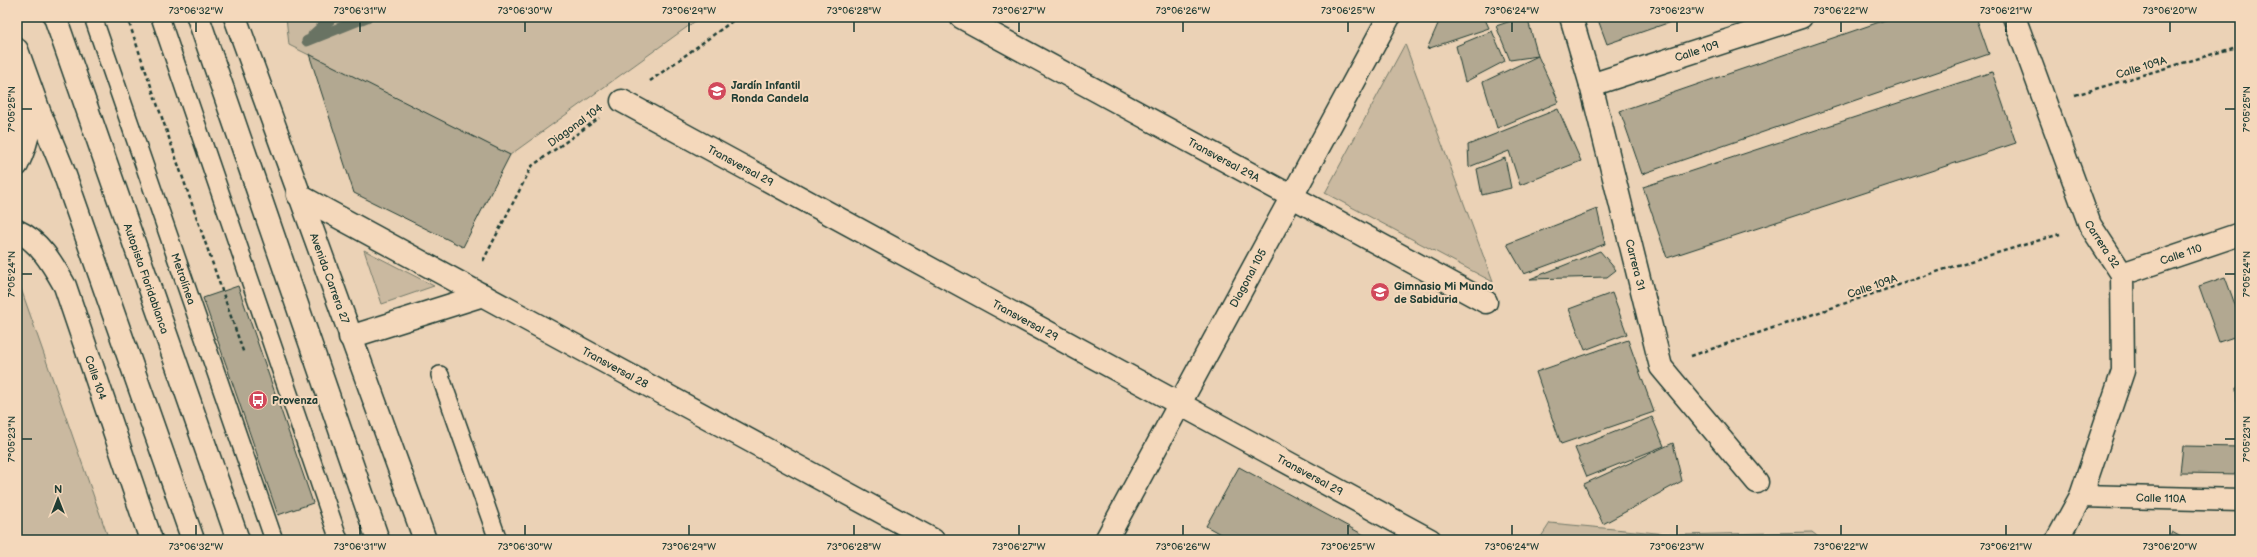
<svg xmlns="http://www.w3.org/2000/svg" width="2257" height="557" viewBox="0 0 2257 557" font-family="'Balsamiq Sans',sans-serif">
  <rect width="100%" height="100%" fill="#ebd2b6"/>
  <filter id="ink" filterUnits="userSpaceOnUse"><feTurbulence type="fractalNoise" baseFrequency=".025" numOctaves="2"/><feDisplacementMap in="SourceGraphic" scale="8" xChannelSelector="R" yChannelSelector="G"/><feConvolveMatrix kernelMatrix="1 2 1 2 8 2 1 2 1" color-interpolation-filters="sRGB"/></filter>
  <g filter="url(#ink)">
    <g fill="#cab9a0" stroke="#747b6a">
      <polygon points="286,17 701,17 510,155 289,45"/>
      <polygon points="1405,44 1493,282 1325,193"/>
      <polygon points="364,250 434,286 382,304"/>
      <polygon points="17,281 19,283 109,540 17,540"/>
      <polygon points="1550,523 1678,535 1812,532 1822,540 1539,540"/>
    </g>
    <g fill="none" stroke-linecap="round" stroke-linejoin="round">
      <g stroke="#697363" stroke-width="11">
        <polyline points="313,35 333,17"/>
        <polyline points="307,41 367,17"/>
      </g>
    </g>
    <g fill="#b2a891" stroke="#1f3d34">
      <polygon points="1441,17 1484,17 1489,28 1427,49"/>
      <polygon points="1523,17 1527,17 1538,56 1510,60 1496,26"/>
      <polygon points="1597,17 1685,17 1607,44"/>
      <polygon points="1894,17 1976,17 1989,54 1642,174 1620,111"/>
      <polygon points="1492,31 1505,61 1465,82 1456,46"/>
      <polygon points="309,54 510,155 463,247 354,193"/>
      <polygon points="1538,56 1559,102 1497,128 1483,82"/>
      <polygon points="1992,72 2016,143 1667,258 1643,187"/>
      <polygon points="1558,109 1581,161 1520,185 1509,151 1469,167 1468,145"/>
      <polygon points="1505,158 1511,188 1482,195 1477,169"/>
      <polygon points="1597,209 1605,244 1524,274 1507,244"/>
      <polygon points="1600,251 1616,270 1607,277 1530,279"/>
      <polygon points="2225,277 2240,318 2240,335 2219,342 2199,286"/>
      <polygon points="238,286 313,503 278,515 203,298"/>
      <polygon points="1612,293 1627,334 1585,350 1569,309"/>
      <polygon points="1628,340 1654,412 1561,444 1536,372"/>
      <polygon points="2236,388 2240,388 2240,438"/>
      <polygon points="1652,417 1664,446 1587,477 1575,448"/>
      <polygon points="1673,443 1682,481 1603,524 1584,484"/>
      <polygon points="2183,446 2240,447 2240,474 2180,473"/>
      <polygon points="1239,467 1373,540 1231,540 1206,526"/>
      <polygon points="2172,532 2186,540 2168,540"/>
    </g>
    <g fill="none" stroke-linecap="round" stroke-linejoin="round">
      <g stroke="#1f3d34" stroke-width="20">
        <g id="lane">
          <path id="s1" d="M93 17 274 540"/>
          <polyline points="160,17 339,540"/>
          <polyline points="440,375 498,540"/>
        </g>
      </g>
      <g stroke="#1f3d34" stroke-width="25">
        <g id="street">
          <path id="s2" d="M961 17 1486 302"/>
          <path id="s3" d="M1571 17 1591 85 1661 367 1757 482"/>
          <path id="s4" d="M2014 17 2090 225 2122 274 2123 371 2081 496 2057 540"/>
          <path id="s5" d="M1591 85 1801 17"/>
          <path id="s6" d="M622 101 1430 540"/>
          <path id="s7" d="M298 195 933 540"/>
          <path id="s8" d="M2122 274 2240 234"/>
          <polyline points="350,337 483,295"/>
          <path id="s9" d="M2081 496 2240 500"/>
        </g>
      </g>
      <g stroke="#1f3d34" stroke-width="25">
        <g id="secondary">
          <path id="s10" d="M17 231C40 241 53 265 65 286L151 540"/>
          <path id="s11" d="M1106 540 1389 17"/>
        </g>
      </g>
      <g stroke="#1f3d34" stroke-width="25">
        <g id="highway">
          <path id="s12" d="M55 17 238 540"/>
          <polyline points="198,17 378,540"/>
          <path id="s13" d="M235 17 425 540"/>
          <polyline points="17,50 39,111 62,167 193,540"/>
          <path d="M17 165C27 144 34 121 28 97"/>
        </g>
      </g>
      <g stroke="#1f3d34" stroke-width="2.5" stroke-dasharray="4 3" stroke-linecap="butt">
        <polyline points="127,17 244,354"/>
        <polyline points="650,81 738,17"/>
        <polyline points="2075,95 2240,46"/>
        <polyline points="483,261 532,166 599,118"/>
        <polyline points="1691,356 1954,266 2060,234"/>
      </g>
      <use href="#lane" stroke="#f4d8bb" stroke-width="17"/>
      <use href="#street" stroke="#f4d8bb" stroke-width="22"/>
      <use href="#secondary" stroke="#f4d8bb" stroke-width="22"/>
      <use href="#highway" stroke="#f4d8bb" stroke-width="22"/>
    </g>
  </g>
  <path fill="none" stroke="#1f3d34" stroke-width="1.5" d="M196 22V32M360 22V32M525 22V32M689 22V32M854 22V32M1019 22V32M1183 22V32M1348 22V32M1512 22V32M1677 22V32M1841 22V32M2006 22V32M2170 22V32M22 109H32M2225 109H2235M22 274H32M2225 274H2235M22 439H32M2225 439H2235M196 525V535M360 525V535M525 525V535M689 525V535M854 525V535M1019 525V535M1183 525V535M1348 525V535M1512 525V535M1677 525V535M1841 525V535M2006 525V535M2170 525V535"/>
  <defs>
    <g id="school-disc" transform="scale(1)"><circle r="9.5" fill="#d1495b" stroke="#f4d8bb"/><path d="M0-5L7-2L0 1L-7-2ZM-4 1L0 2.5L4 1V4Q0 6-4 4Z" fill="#fff"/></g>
    <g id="bus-disc" transform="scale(1)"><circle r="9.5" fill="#d1495b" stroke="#f4d8bb"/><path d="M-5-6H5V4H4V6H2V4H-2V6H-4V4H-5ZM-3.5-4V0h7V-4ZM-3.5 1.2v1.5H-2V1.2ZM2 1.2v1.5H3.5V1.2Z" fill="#fff"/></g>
  </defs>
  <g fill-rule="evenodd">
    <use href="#school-disc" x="717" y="91"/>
    <use href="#school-disc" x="1380" y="292"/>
    <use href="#bus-disc" x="258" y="400"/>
  </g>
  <g text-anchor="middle" stroke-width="4" stroke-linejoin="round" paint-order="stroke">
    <g font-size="11" fill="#1f3d34" stroke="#f4d8bb">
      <text dy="4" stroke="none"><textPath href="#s5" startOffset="111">Calle 109</textPath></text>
      <text transform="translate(2141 67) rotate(-17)" y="4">Calle 109A</text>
      <text transform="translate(575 125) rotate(-36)" y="4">Diagonal 104</text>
      <text dy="4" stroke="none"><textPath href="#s2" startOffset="299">Transversal 29A</textPath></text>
      <text dy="4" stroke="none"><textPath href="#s6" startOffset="135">Transversal 29</textPath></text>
      <text dy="4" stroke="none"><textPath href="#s4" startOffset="244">Carrera 32</textPath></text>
      <text dy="4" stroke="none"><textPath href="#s8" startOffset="62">Calle 110</textPath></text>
      <text dy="4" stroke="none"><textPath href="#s3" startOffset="256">Carrera 31</textPath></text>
      <text dy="4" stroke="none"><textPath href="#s11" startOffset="298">Diagonal 105</textPath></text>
      <text dy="4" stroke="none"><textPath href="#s12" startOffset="277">Autopista Floridablanca</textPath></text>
      <text dy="4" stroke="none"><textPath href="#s1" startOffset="277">Metrolínea</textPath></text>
      <text dy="4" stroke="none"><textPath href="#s13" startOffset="278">Avenida Carrera 27</textPath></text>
      <text transform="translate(1872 286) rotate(-19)" y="4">Calle 109A</text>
      <text dy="4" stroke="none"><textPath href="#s6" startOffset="459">Transversal 29</textPath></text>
      <text dy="4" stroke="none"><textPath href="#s7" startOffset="361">Transversal 28</textPath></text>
      <text dy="4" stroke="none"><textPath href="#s10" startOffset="171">Calle 104</textPath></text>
      <text dy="4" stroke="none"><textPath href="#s6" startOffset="783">Transversal 29</textPath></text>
      <text dy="4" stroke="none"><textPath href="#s9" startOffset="80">Calle 110A</textPath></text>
    </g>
    <g font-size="11" font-weight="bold" fill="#1f3d34" stroke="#f4d8bb" text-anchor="start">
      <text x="731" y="89">Jardín Infantil<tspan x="731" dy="13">Ronda Candela</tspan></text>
      <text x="1394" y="290">Gimnasio Mi Mundo<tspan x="1394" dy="13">de Sabiduria</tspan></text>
      <text x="272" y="404">Provenza</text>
    </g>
  </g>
  <rect width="2257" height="557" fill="none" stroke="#f4d8bb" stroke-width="44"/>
  <g transform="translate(58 499)" stroke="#f4d8bb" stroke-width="3" paint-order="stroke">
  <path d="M0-3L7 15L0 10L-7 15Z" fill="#1f3d34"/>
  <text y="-6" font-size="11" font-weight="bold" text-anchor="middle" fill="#1f3d34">N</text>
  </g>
  <rect x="22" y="22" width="2213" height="513" fill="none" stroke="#1f3d34" stroke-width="1.5"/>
  <g font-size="10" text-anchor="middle" fill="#1f3d34">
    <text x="196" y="14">73°06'32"W</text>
    <text x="360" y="14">73°06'31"W</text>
    <text x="525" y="14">73°06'30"W</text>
    <text x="689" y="14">73°06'29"W</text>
    <text x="854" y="14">73°06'28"W</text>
    <text x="1019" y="14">73°06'27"W</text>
    <text x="1183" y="14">73°06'26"W</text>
    <text x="1348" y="14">73°06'25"W</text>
    <text x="1512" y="14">73°06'24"W</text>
    <text x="1677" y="14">73°06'23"W</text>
    <text x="1841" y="14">73°06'22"W</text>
    <text x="2006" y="14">73°06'21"W</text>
    <text x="2170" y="14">73°06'20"W</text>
    <text transform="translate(11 109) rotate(-90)" y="4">7°05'25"N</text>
    <text transform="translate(2246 109) rotate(-90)" y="4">7°05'25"N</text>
    <text transform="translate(11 274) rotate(-90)" y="4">7°05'24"N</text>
    <text transform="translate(2246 274) rotate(-90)" y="4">7°05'24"N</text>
    <text transform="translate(11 439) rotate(-90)" y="4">7°05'23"N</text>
    <text transform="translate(2246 439) rotate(-90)" y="4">7°05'23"N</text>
    <text x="196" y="550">73°06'32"W</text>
    <text x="360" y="550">73°06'31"W</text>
    <text x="525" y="550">73°06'30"W</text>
    <text x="689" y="550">73°06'29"W</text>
    <text x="854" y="550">73°06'28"W</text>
    <text x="1019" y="550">73°06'27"W</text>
    <text x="1183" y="550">73°06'26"W</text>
    <text x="1348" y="550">73°06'25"W</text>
    <text x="1512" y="550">73°06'24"W</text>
    <text x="1677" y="550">73°06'23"W</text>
    <text x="1841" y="550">73°06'22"W</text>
    <text x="2006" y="550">73°06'21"W</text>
    <text x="2170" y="550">73°06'20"W</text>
  </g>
</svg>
